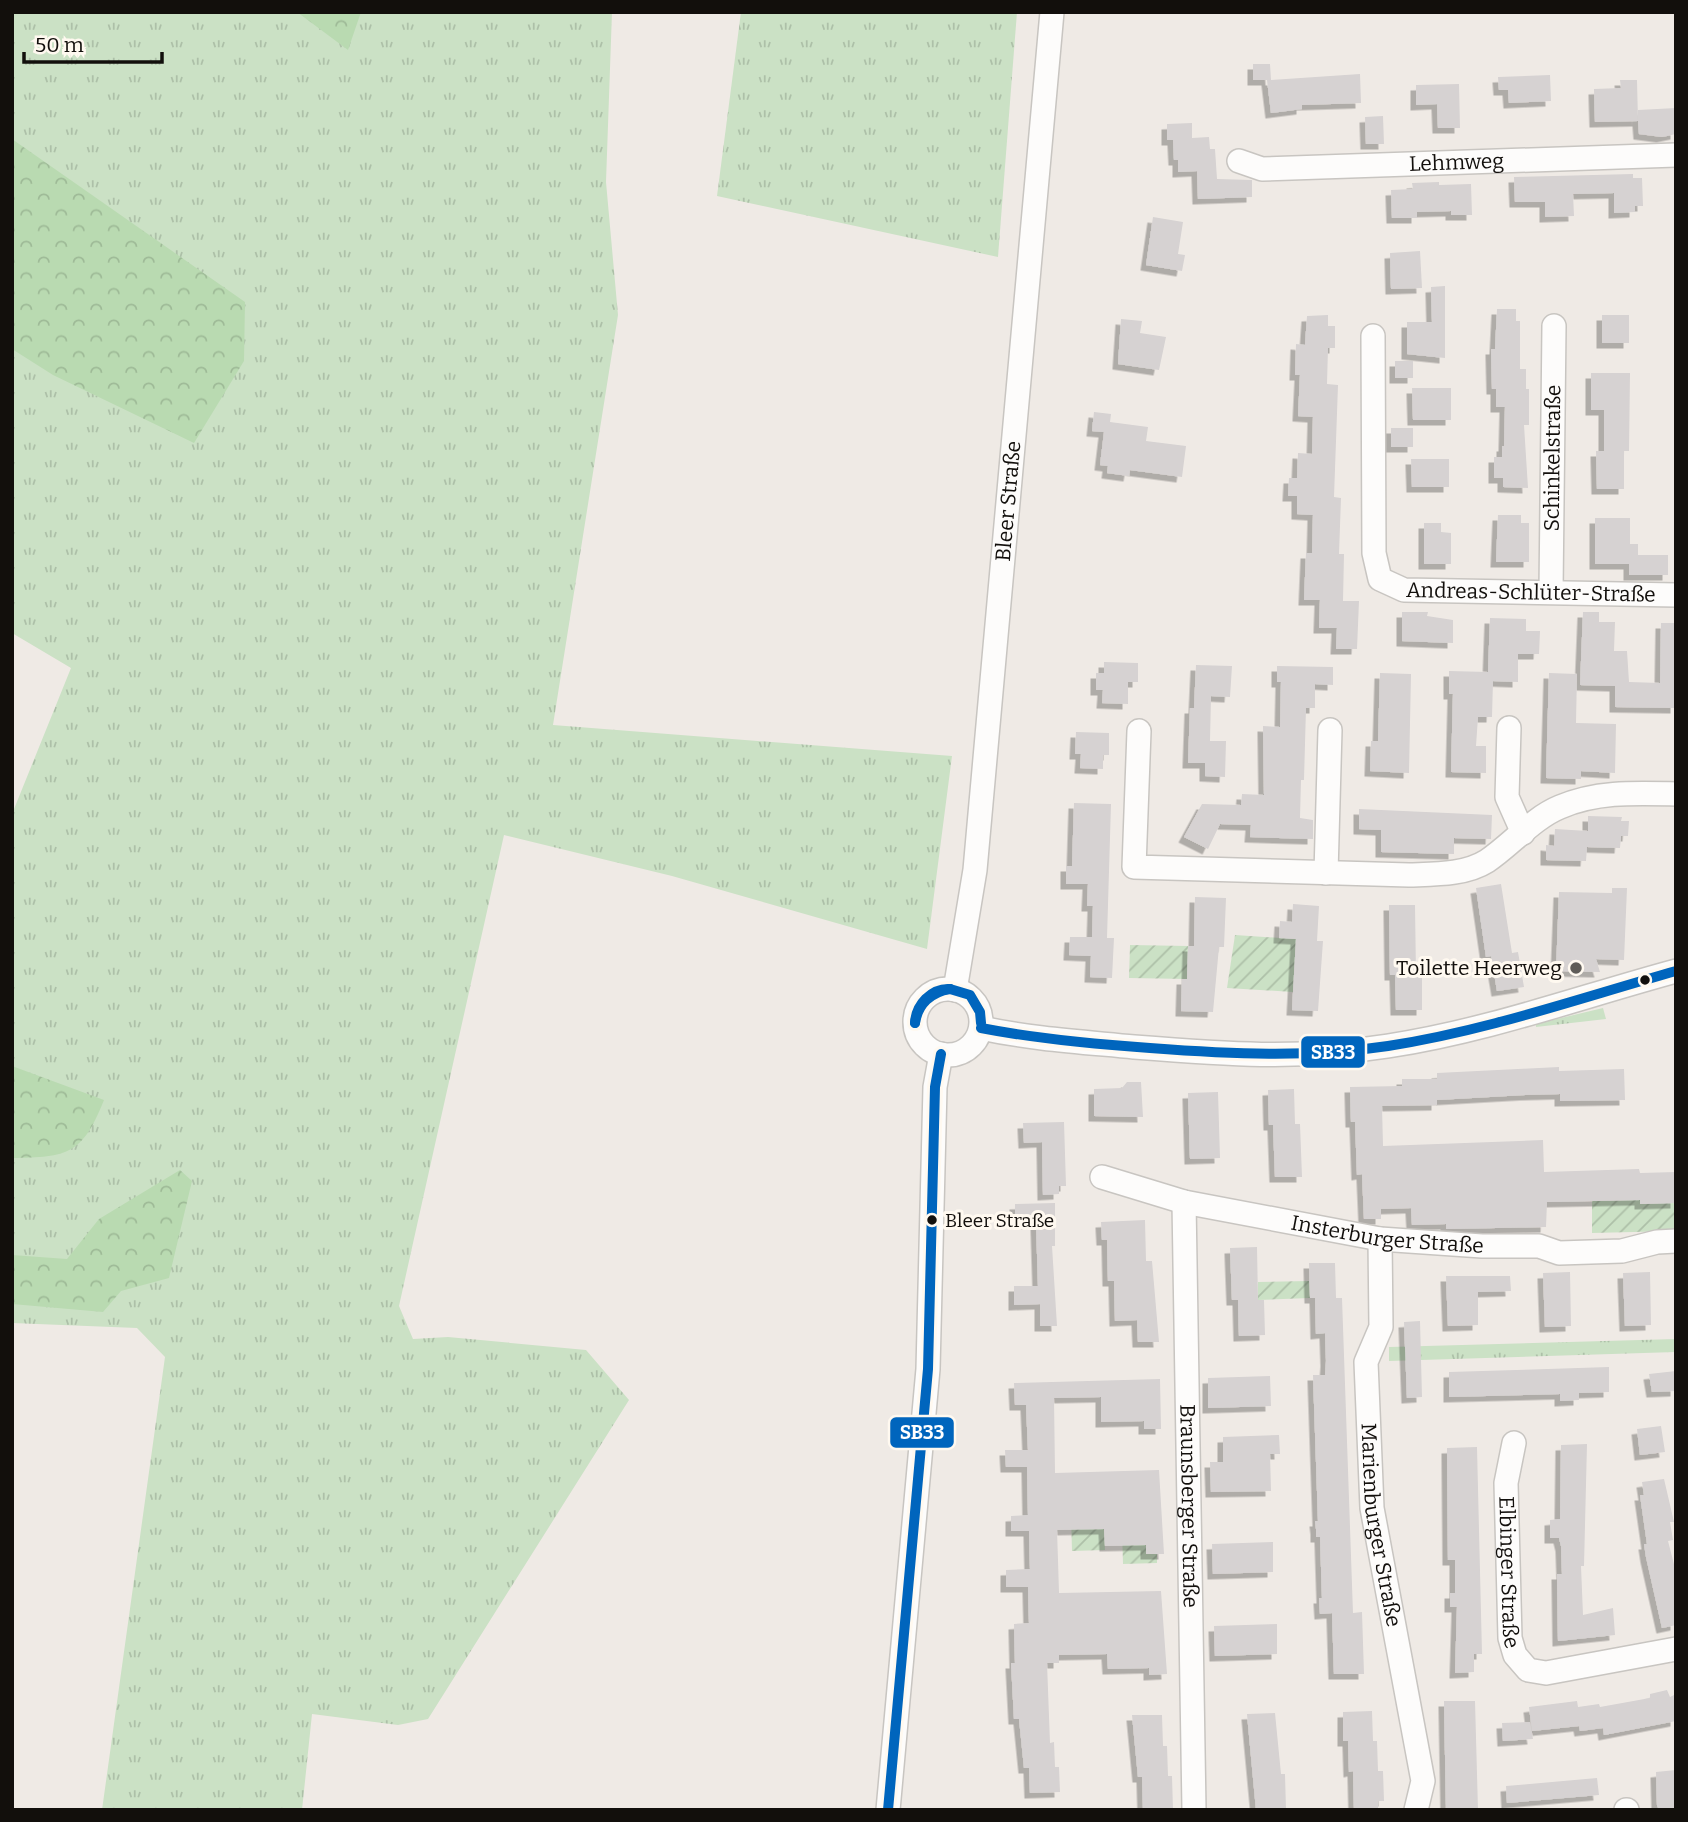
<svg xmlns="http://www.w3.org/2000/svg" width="1688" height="1822" viewBox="0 0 1688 1822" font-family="Bitter,serif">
  <defs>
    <pattern id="grass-tufts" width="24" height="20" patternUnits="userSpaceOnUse" patternTransform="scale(1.75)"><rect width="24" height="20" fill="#cbe1c5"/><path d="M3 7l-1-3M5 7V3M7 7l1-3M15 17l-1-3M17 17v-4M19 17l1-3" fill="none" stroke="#adc0a8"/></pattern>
    <pattern id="forest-crowns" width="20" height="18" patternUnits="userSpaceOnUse" patternTransform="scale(1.75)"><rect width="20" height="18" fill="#b9dab1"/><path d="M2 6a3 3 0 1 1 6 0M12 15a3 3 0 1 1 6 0" fill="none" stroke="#9eba97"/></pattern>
    <pattern id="garden-furrows" width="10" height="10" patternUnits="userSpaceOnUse" patternTransform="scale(1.75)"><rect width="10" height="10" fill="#cbe1c5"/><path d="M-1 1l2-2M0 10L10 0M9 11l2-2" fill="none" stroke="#adc0a8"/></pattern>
    <filter id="shadow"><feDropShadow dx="-5.5" dy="5.5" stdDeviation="0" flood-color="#0004"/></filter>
  </defs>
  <rect width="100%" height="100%" fill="#efeae5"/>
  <g fill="url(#grass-tufts)">
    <polygon points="12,12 612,12 606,182 618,315 553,725 952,756 927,949 672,876 504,835 399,1306 413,1339 448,1337 586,1350 629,1400 428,1719 398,1725 312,1714 302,1810 102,1810 165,1357 137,1328 12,1323 12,814 71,668 12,633"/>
    <polygon points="741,12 1017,12 998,257 717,196"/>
    <polygon points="1603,1008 1606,1019 1536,1027 1536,1024"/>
    <polygon points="1676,1339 1676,1352 1389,1361 1389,1347"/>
  </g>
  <g fill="url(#forest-crowns)">
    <polygon points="297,12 361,12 348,50"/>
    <polygon points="12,139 245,302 244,361 194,443 53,375 12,349"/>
    <path d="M12 1066 104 1100C82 1155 68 1157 12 1158Z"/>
    <polygon points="180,1170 192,1181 169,1278 121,1291 103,1312 12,1304 12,1255 67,1259 99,1219"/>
  </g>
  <g fill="url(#garden-furrows)">
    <polygon points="1235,935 1296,939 1293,992 1227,988"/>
    <polygon points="1130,945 1188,946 1187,979 1129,978"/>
    <polygon points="1640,1200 1641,1204 1676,1203 1676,1231 1592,1233 1592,1201"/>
    <polygon points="1309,1281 1310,1298 1258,1300 1258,1282"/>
    <polygon points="1071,1514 1104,1529 1105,1550 1072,1551"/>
    <polygon points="1146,1529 1157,1554 1157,1563 1123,1564 1122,1530"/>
  </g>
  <g fill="#d6d2d2" filter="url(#shadow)">
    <polygon points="1253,64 1270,64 1271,80 1360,74 1361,103 1302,105 1302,109 1271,113 1267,80 1253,80"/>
    <polygon points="1550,75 1551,101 1509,103 1508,90 1499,90 1498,77"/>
    <polygon points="1620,80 1637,80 1638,121 1638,110 1676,108 1676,134 1662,137 1639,134 1638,121 1595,122 1594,89 1621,88"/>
    <polygon points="1459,84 1460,128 1438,128 1437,104 1416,105 1416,85"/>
    <polygon points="1383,116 1384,144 1366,144 1365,117"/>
    <polygon points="1192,123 1192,138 1209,137 1210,149 1215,149 1217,179 1252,180 1252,197 1198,199 1197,171 1178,172 1178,160 1174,160 1173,140 1167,140 1167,124"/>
    <polygon points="1633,174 1633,178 1642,178 1643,206 1635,206 1635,212 1614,213 1614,193 1573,194 1574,216 1545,217 1545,202 1515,202 1514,177"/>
    <polygon points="1439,182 1439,185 1471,184 1472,215 1451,215 1451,211 1417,212 1417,218 1392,218 1391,190 1413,189 1412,183"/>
    <polygon points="1153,217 1183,222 1178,254 1185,255 1182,271 1146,265"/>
    <polygon points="1420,251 1422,288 1391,289 1390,253"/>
    <polygon points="1445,286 1445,358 1407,354 1407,322 1432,322 1431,287"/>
    <polygon points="1497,309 1516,309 1516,321 1520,321 1520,369 1526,369 1526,389 1529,389 1529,425 1524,425 1528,488 1503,487 1503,478 1494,478 1494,457 1502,457 1502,446 1504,446 1505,407 1496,407 1496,389 1492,389 1491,349 1495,349"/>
    <polygon points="1328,315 1328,326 1335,326 1335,348 1328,348 1327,384 1338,385 1334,497 1341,498 1339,554 1344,554 1343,601 1359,601 1357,649 1336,649 1337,628 1319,628 1320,600 1304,600 1306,553 1312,553 1313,515 1297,514 1297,496 1288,496 1289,478 1297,478 1298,453 1312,454 1313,417 1298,416 1300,375 1295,375 1296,344 1305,345 1307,316"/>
    <rect x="1602" y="315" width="27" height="28"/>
    <polygon points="1121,319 1142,321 1140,333 1166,337 1159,370 1118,364"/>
    <rect x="1395" y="361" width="18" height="17"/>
    <polygon points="1591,373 1630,373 1629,451 1624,451 1624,489 1597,489 1596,451 1604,451 1604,410 1591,410"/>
    <polygon points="1412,388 1451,388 1451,420 1413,420"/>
    <polygon points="1094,412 1111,414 1110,422 1148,427 1146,441 1186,446 1182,477 1130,470 1129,476 1107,473 1108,466 1100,465 1104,432 1092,431"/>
    <rect x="1391" y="428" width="22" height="19"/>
    <polygon points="1411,459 1449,459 1449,487 1412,487"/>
    <polygon points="1498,515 1521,515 1521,523 1529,523 1529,562 1496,562"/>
    <polygon points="1595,518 1630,518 1630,544 1638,544 1638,555 1668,555 1668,575 1629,575 1629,564 1595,564"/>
    <polygon points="1424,523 1441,523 1441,532 1451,533 1451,564 1424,564"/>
    <polygon points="1402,612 1428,612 1427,616 1453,620 1453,643 1402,641"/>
    <polygon points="1583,612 1599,612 1599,622 1615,622 1614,651 1627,651 1629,682 1660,683 1661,623 1676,623 1676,708 1615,707 1615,686 1580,685"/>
    <polygon points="1490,618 1526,619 1526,631 1540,631 1539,654 1518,654 1518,682 1493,681 1492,717 1478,717 1476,746 1486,746 1486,773 1451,772 1453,694 1449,694 1449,671 1488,672"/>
    <polygon points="1104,662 1138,663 1138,682 1128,682 1128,704 1102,703 1103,690 1096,690 1096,673 1104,673"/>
    <polygon points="1196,665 1232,666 1230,697 1211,696 1210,741 1226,741 1225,777 1205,776 1205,763 1188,763 1190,708 1194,708"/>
    <polygon points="1277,666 1333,667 1333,685 1315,684 1315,708 1306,708 1304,780 1301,780 1300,818 1313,820 1313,839 1250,837 1251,825 1220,824 1208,849 1184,837 1202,804 1241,805 1242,794 1264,795 1263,726 1280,727 1281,682 1277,682"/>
    <polygon points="1380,673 1411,674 1409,773 1370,771 1371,741 1378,741"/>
    <polygon points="1549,673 1577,674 1576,723 1616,724 1615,773 1581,771 1581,779 1546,778"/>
    <polygon points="1076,732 1109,733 1109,755 1103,755 1103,769 1080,768 1081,754 1075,754"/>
    <polygon points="1074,803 1111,804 1107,938 1114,938 1112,978 1090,977 1091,956 1069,955 1070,937 1092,937 1093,906 1087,906 1088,884 1066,884 1066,866 1072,866"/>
    <polygon points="1359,809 1492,815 1491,839 1454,838 1454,854 1381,852 1381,830 1359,829"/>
    <polygon points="1588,816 1622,817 1621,821 1629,821 1628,836 1621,836 1620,848 1587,847 1586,861 1546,860 1546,845 1554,846 1555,829 1588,831"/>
    <polygon points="1501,884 1512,953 1518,952 1524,987 1497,991 1491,956 1486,957 1476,888"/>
    <polygon points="1612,888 1627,888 1624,960 1596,959 1600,972 1556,971 1559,892 1612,893"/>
    <polygon points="1195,897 1226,898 1224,947 1219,947 1213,1012 1181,1011 1182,979 1187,979 1188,946 1194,946"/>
    <polygon points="1293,904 1319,906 1317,941 1323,941 1318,1011 1292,1010 1296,939 1279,938 1280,921 1292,922"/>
    <polygon points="1389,905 1415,905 1416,975 1422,975 1422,1010 1396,1010 1395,975 1390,975"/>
    <polygon points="1559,1067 1559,1071 1624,1069 1625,1100 1560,1101 1560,1094 1525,1095 1437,1100 1437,1105 1382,1106 1383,1146 1543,1140 1544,1172 1639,1169 1640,1173 1676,1172 1676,1203 1640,1204 1640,1200 1547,1202 1546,1227 1446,1229 1446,1224 1412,1225 1411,1208 1381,1209 1381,1219 1364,1219 1362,1174 1357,1175 1355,1122 1351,1122 1350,1087 1402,1086 1402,1079 1437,1079 1437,1073"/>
    <polygon points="1127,1082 1141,1082 1143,1117 1094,1116 1094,1089 1122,1088"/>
    <polygon points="1294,1089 1295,1124 1300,1124 1302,1177 1275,1177 1273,1125 1269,1125 1268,1090"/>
    <polygon points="1218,1092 1220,1158 1190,1159 1188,1093"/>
    <polygon points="1064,1122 1066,1186 1059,1186 1059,1194 1043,1195 1042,1142 1024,1143 1023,1123"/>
    <polygon points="1055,1203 1055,1246 1052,1246 1057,1326 1040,1326 1040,1304 1014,1305 1014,1286 1038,1286 1036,1223 1015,1224 1015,1204"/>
    <polygon points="1145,1220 1146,1261 1152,1261 1159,1342 1138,1342 1137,1320 1115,1321 1114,1281 1108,1281 1107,1240 1102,1240 1101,1222"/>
    <polygon points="1257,1247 1258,1300 1264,1300 1265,1335 1239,1336 1238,1300 1232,1300 1230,1248"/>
    <polygon points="1309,1263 1335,1263 1336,1298 1342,1298 1353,1613 1362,1612 1364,1674 1334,1674 1332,1613 1320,1614 1319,1598 1322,1598 1320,1537 1316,1537 1316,1529 1315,1521 1318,1521 1313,1375 1325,1375 1326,1361 1325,1333 1316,1334 1315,1298 1310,1298"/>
    <polygon points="1570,1272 1571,1326 1545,1327 1543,1273"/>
    <polygon points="1650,1272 1651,1325 1625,1326 1623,1273"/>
    <polygon points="1446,1276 1510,1276 1511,1291 1478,1292 1478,1325 1448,1326"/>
    <polygon points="1420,1321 1422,1397 1407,1398 1404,1322"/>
    <polygon points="1609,1367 1609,1392 1579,1393 1579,1400 1560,1401 1560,1394 1449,1397 1449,1372"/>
    <polygon points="1676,1371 1676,1391 1652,1392 1649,1374"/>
    <polygon points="1270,1376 1271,1406 1208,1408 1208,1378"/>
    <polygon points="1160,1379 1161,1429 1144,1429 1144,1421 1101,1422 1101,1397 1054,1398 1055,1473 1159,1470 1164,1554 1146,1554 1146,1545 1105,1546 1104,1529 1057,1530 1058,1560 1059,1593 1161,1591 1167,1674 1149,1675 1149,1668 1108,1669 1107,1654 1059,1655 1059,1663 1047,1663 1050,1743 1054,1742 1055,1767 1059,1767 1060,1792 1030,1793 1029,1768 1024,1768 1019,1719 1014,1719 1011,1663 1015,1663 1014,1624 1029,1623 1028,1587 1006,1587 1006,1570 1030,1569 1029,1531 1011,1531 1011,1516 1028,1515 1027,1467 1006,1467 1005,1450 1028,1450 1026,1405 1015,1405 1014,1383"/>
    <polygon points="1661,1426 1665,1452 1640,1455 1637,1429"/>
    <polygon points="1279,1435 1280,1454 1270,1454 1271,1491 1211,1492 1210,1462 1223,1462 1223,1437"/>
    <polygon points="1587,1444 1584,1566 1581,1566 1583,1615 1613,1608 1615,1635 1558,1641 1557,1574 1562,1574 1561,1546 1559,1538 1550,1538 1550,1520 1560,1519 1561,1445"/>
    <polygon points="1477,1447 1482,1654 1474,1654 1474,1672 1455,1673 1457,1607 1450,1607 1450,1593 1455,1593 1455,1560 1448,1560 1447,1448"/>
    <polygon points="1664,1479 1674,1522 1670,1522 1673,1540 1668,1541 1676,1572 1676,1625 1662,1628 1646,1557 1644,1544 1647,1544 1640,1495 1644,1495 1642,1482"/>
    <polygon points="1273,1542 1273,1572 1213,1574 1212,1544"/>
    <polygon points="1277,1624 1277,1654 1215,1656 1214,1626"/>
    <polygon points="1667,1690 1670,1697 1676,1694 1676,1721 1604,1735 1603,1728 1580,1731 1579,1726 1532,1731 1529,1707 1577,1701 1578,1707 1599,1704 1600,1707 1650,1698 1650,1694"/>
    <polygon points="1444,1701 1475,1701 1478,1810 1446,1810"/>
    <polygon points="1372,1711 1373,1741 1377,1741 1378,1771 1383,1771 1384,1801 1378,1801 1378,1810 1354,1810 1353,1771 1349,1772 1348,1741 1343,1741 1343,1712"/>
    <polygon points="1275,1713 1281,1774 1285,1774 1286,1810 1256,1810 1247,1714"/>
    <polygon points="1132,1715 1162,1715 1163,1746 1167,1746 1168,1776 1172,1776 1173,1810 1143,1810 1142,1777 1138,1777"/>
    <polygon points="1530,1722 1533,1739 1503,1741 1502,1723"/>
    <polygon points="1676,1770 1676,1810 1660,1810 1657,1806 1656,1772"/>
    <polygon points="1597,1778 1599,1795 1507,1803 1506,1786"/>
  </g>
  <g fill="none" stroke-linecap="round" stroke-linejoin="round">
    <g stroke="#c8c5c1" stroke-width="26">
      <g id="minor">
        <path id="s1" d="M1239 161 1262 169 1676 155"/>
        <path id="s2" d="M1373 336 1374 553 1380 579 1404 590 1676 595"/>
        <path id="s3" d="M1551 591 1554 326"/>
        <polyline points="1509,728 1507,797 1523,833"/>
        <path d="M1139 731 1134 867 1409 875C1434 874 1465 875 1487 861 1511 845 1533 818 1560 807 1597 791 1636 793 1676 794"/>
        <polyline points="1326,873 1330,730"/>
        <circle cx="948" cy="1022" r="33"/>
        <path id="s4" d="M955 990 975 870 1052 12"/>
        <path d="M981 1028C1032 1039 1083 1042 1134 1047 1223 1054 1299 1060 1388 1046 1487 1031 1580 997 1676 971"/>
        <path id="s5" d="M1102 1177 1184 1202 1380 1239 1482 1246H1539L1559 1253 1622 1251 1657 1242 1676 1241"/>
        <path id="s6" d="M1184 1202 1194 1810"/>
        <path id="s7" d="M1380 1239 1381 1327 1366 1362 1372 1508 1423 1781 1416 1810"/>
        <path id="s8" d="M1514 1443 1506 1483 1510 1638 1515 1655 1528 1670 1546 1673 1676 1649"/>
        <polyline points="888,1810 928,1369 935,1087 941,1054"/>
        <polyline points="1626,1810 1627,1810"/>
      </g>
    </g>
    <use href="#minor" stroke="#fdfcfb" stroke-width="23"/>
    <g stroke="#fff9f0" stroke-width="16">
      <g id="bus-1">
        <polyline points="950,989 970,995 980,1012 981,1023"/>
        <path d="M915 1023C916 1005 931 988 950 989"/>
        <path d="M915 1023C918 1004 931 992 950 989"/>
        <path d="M981 1028C1037 1039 1093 1044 1150 1048 1229 1054 1309 1058 1388 1046 1486 1031 1580 998 1676 971"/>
        <polyline points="888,1810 928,1369 935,1087 941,1054"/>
      </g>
    </g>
    <use href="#bus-1" stroke="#0065bd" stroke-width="10"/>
  </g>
  <circle fill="#5f5c58" stroke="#fff9f0" stroke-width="2.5" cx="1576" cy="968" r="7"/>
  <g fill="#120f0c" stroke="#fff9f0" stroke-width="2.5">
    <circle cx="1645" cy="980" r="6"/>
    <circle cx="932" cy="1220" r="6"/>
  </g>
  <g text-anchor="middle" stroke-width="6" stroke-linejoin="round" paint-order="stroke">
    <g font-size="19" fill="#120f0c" stroke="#fff9f0" text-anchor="start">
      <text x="945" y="1227">Bleer Straße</text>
    </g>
    <g font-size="21" fill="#120f0c" stroke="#fff9f0">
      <text dy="7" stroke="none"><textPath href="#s1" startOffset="219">Lehmweg</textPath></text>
      <text dy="7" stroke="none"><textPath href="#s3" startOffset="133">Schinkelstraße</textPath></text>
      <text dy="7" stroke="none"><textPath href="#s4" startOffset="492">Bleer Straße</textPath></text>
      <text dy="7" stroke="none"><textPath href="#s2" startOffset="397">Andreas-Schlüter-Straße</textPath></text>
      <text dy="7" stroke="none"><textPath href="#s5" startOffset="292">Insterburger Straße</textPath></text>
      <text dy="7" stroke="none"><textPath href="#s6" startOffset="304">Braunsberger Straße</textPath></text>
      <text dy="7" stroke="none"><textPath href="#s7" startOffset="290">Marienburger Straße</textPath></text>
      <text dy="7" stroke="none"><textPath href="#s8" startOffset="130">Elbinger Straße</textPath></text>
    </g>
    <g font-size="21" fill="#120f0c" stroke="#fff9f0" text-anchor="end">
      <text x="1562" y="975">Toilette Heerweg</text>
    </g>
  </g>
  <g stroke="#fff9f0" stroke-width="2.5">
    <rect x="1300" y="1035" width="66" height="34" rx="7" fill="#0065bd"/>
    <rect x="889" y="1416" width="66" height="33" rx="7" fill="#0065bd"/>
  </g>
  <g font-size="19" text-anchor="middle" font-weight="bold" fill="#fff">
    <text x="1333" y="1059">SB33</text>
    <text x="922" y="1439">SB33</text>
  </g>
  <rect width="1688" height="1822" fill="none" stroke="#120f0c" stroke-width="28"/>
  <path d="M24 52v10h138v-10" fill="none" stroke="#120f0c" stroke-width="3.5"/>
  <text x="35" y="52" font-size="21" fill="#120f0c" stroke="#fff9f0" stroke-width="5" paint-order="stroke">50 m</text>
</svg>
